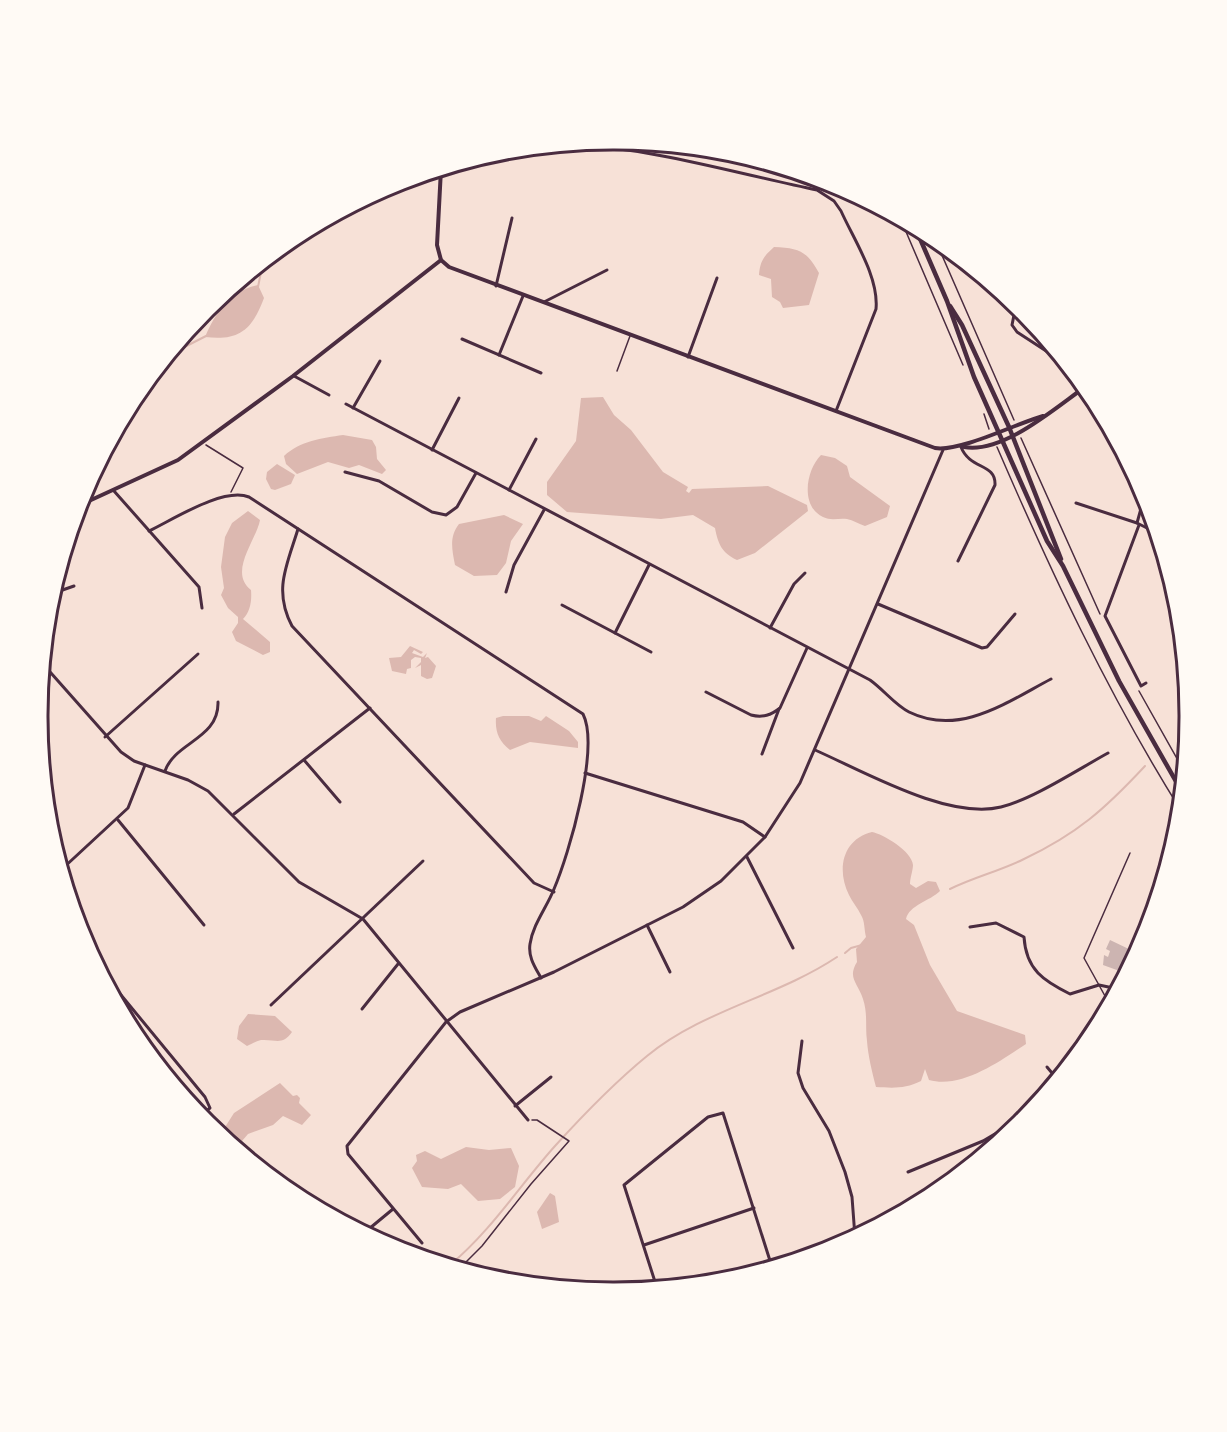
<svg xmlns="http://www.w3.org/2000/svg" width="1227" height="1432" viewBox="0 0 1227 1432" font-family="'Zilla Slab',serif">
  <rect width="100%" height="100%" fill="#f7e1d7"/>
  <g fill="#dcb8b0">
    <path d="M774 247C799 248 807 251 819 273L809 305 783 308 780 302 772 297 771 279 759 275C760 261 764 256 774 247Z"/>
    <path d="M258 285 264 298C252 330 239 341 205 337 216 311 230 291 258 285Z"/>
    <path d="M603 397 614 415 631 430 663 472 688 487 686 491 689 493 692 489 768 486 807 505 808 511 755 553 737 560C722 553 718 544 715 528L693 515 661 519 567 512 547 495V482L576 441 581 398Z"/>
    <path d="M343 435 372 440 376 447 377 459 386 470 382 474 359 465 349 468 328 462 297 474 286 464 284 456C300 441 322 438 343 435Z"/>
    <path d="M821 455 835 458 847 466 850 477 890 506 887 517 865 526C859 524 853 520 847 519 838 518 831 521 823 517 800 506 806 470 821 455Z"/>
    <polygon points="277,464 295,475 291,484 275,490 271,489 266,479 267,472"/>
    <path d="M248 511 260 520C256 541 228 572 251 590 252 602 250 612 243 619L270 642V652L263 655 236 641 232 632 238 623V617L228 608 221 595 224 588 221 567 225 537 232 523Z"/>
    <path d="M504 515 523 524 511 541 506 563 497 575 474 576 455 565C452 549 449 537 459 524Z"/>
    <polygon points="410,646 423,652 421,654 414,650 412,653 423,657 427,653 425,658 428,657 436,666 432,678 427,679 421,676 421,665 415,668 421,662 421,658 415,657 411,660 411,668 407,669 406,674 392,671 389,658 401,657"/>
    <path d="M503 716H529L541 721 546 716 569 731 578 742V748L530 742 510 750C499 741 495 732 496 718Z"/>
    <path d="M872 832C883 834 912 851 913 865 913 870 910 878 910 884L916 888 928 881 936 882 940 891C930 901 909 905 906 919L914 925 930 965 957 1011 1025 1035 1026 1044C1000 1061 962 1089 929 1080L925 1069 921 1081C905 1089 893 1088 876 1087 872 1072 868 1055 867 1041 865 1026 868 1014 863 999 858 983 847 978 857 962L856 949 866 937C864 930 865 921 861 915 858 908 852 902 849 895 836 869 843 839 872 832Z"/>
    <path d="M248 1014 275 1016 292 1032C282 1046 276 1039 261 1040 257 1041 251 1044 247 1046L237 1039 239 1026Z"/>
    <polygon points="280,1083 293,1096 297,1095 300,1098 299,1103 311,1115 302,1125 283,1116 273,1125 248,1134 236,1148 220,1135 234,1113"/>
    <polygon points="466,1147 489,1150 511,1148 519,1166 515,1187 500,1199 478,1201 461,1184 448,1189 422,1187 412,1168 417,1161 416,1155 425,1151 441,1159"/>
    <polygon points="550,1193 555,1196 559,1222 542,1229 537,1212"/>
  </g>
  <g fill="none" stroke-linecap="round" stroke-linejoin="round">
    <g stroke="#dcb8b0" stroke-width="2">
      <polyline points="258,287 263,262"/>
      <polyline points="169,355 206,336"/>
      <polyline points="1181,703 1187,688"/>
      <path d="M950 889C974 877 1000 871 1024 859 1077 834 1105 809 1145 766"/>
      <polyline points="845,953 851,948 862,945"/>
      <path d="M450 1265C491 1231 520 1185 555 1146 584 1114 614 1083 647 1056 703 1010 777 997 837 957"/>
    </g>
  </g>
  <polygon fill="#ccb4b1" points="1110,940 1133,951 1134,954 1125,973 1103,965 1104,955 1108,957 1110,951 1106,949"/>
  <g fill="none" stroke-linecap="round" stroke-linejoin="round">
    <g stroke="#4a2c40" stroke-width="1.5">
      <polyline points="901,220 963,365"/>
      <polyline points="934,237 1014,420"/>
      <polyline points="984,414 989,429"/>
      <polyline points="1021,438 1100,614"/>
      <polyline points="206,445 243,468 231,492"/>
      <path d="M997 447C1051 572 1108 694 1180 809"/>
      <polyline points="1139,691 1184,771"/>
      <polyline points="460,1268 482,1246 531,1184 569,1141 537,1120 532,1120"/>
    </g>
    <g stroke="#4a2c40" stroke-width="1.5">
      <polyline points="617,371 630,336"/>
      <polyline points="1113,998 1108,1000 1105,996 1084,958 1130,853"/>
    </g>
    <g stroke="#4a2c40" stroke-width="3">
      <path d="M568 144C652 148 735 173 817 190L834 201 841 211C854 240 879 277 876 309L836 411"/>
      <polyline points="496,286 512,218"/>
      <polyline points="544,302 607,270"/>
      <polyline points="1015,310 1012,325 1017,332 1063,362 1084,388"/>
      <polyline points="462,339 541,373"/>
      <polyline points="499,355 523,296"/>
      <polyline points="688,357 717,278"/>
      <polyline points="294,376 329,395"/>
      <path d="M346 404 870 680C884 690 895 705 909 712 960 737 1007 702 1051 679"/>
      <polyline points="353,408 380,361"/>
      <polyline points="432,450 459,398"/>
      <polyline points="345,472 379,481 432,512 446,515 457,507 476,473"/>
      <polyline points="509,490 536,439"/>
      <polyline points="114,491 199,587 202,608"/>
      <polyline points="1145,494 1137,523 1157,533"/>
      <polyline points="1076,503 1137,523"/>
      <polyline points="1139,525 1105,616 1141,686 1146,683"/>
      <path d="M298 529C287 565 273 590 292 626L534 883 554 892"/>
      <path d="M149 531C174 519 223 487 249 497L583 714C600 748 569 854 554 889 547 907 533 924 530 944 528 957 535 967 541 978"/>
      <path d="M958 561 995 485C996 463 970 470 961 447"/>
      <polyline points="506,592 514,565 544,510"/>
      <polyline points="51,594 74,586"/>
      <polyline points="878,604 982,648 987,647 1015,614"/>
      <polyline points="562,605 651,652"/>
      <polyline points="770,628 794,584 805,573"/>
      <polyline points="615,633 649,565"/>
      <polyline points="43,664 121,752 134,761 188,780 208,791 299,882 363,919 528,1120"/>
      <path d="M706 692 751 715C763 718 771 715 780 708L807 648"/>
      <polyline points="105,737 198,654"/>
      <path d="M815 750C865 772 948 820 1001 807 1033 799 1077 770 1108 753"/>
      <polyline points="762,754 779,709"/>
      <polyline points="304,760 340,802"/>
      <path d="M165 771C175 742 219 739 218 702"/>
      <polyline points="585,773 743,822 765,837"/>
      <polyline points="234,814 370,708"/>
      <polyline points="118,820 204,925"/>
      <polyline points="747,857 793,948"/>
      <polyline points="61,870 128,808 145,765"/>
      <polyline points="647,925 670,972"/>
      <path d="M970 927 996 923 1024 937C1026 970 1044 981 1070 994L1099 985 1118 989"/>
      <polyline points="98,967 205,1097 210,1108 200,1116"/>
      <polyline points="271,1005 423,861"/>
      <polyline points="362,1009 398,964"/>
      <polyline points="802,1041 798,1073 803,1088 829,1131 845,1172 852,1197 855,1237"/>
      <polyline points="1047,1067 1057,1079"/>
      <polyline points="515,1106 551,1077"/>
      <polyline points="261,1167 265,1171"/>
      <polyline points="908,1172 983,1141 1027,1115"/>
      <polyline points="364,1233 393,1209"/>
      <polyline points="422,1243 348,1154 347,1146 446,1022 460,1012 554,972 683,907 721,881 765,837 800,783 943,450"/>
      <polyline points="644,1245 754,1208"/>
      <polyline points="657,1288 624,1185 708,1117 723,1113 772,1267"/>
    </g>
    <g stroke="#4a2c40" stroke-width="4">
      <path d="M441 169 437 245 441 260 449 267 935 448C960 452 1015 424 1043 416"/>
      <path d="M964 447C1003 454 1055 408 1085 387"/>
      <polyline points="78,506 178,460 293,376 441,260"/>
    </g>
    <g stroke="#4a2c40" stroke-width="4.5">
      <polyline points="915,227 947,301 974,377 1047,541 1063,566 1119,681 1182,792"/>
      <polyline points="950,306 962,325 1009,427 1061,559"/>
    </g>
  </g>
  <path d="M0 0H1227V1432H0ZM613 150H614A565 565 0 0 1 1179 715V717A565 565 0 0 1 614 1282H613A565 565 0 0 1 48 717V715A565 565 0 0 1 613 150Z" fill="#fffaf5" fill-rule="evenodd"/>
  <path fill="none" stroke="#4a2c40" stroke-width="3" d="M613 150H614A565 565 0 0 1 1179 715V717A565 565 0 0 1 614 1282H613A565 565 0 0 1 48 717V715A565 565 0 0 1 613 150Z"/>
</svg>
